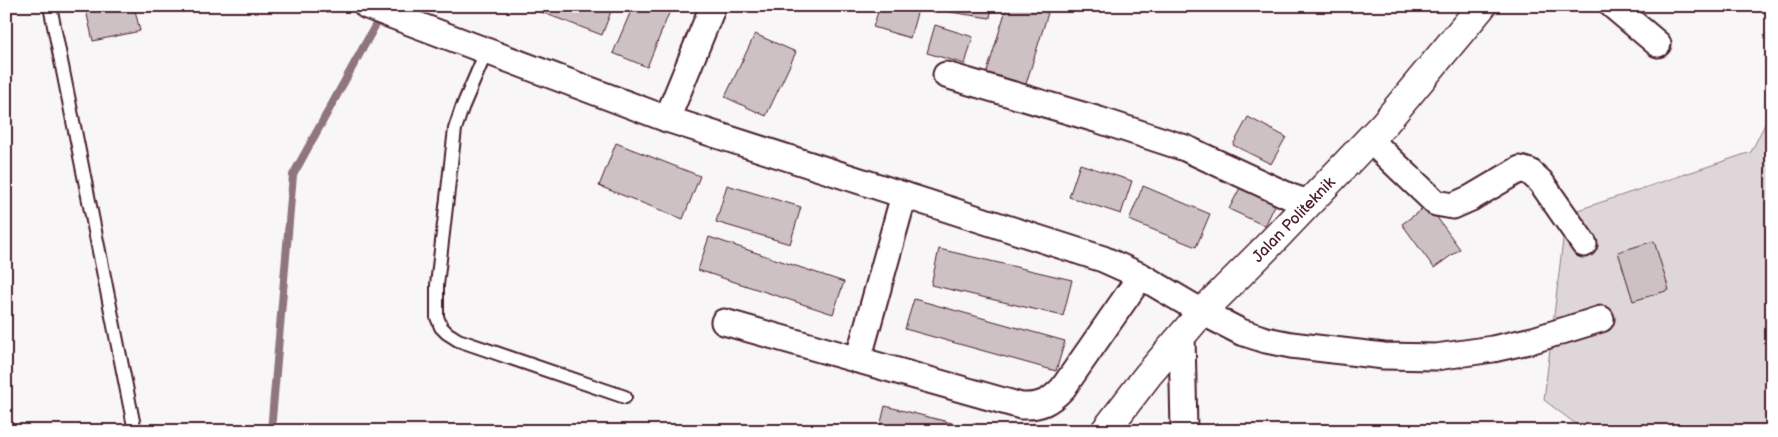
<svg xmlns="http://www.w3.org/2000/svg" width="1778" height="437" viewBox="0 0 1778 437" font-family="'Balsamiq Sans',sans-serif">
  <rect width="100%" height="100%" fill="#f8f6f7"/>
  <filter id="ink" filterUnits="userSpaceOnUse"><feTurbulence type="fractalNoise" baseFrequency=".02" numOctaves="2"/><feDisplacementMap in="SourceGraphic" scale="10" xChannelSelector="R" yChannelSelector="G"/><feConvolveMatrix kernelMatrix="1 2 1 2 8 2 1 2 1" color-interpolation-filters="sRGB"/></filter>
  <g filter="url(#ink)">
    <polygon fill="#ded6d9" stroke="#947a82" points="1772,110 1772,431 1585,431 1544,400 1566,214 1751,152"/>
    <g fill="none" stroke-linecap="round" stroke-linejoin="round">
      <polyline stroke="#8f747b" stroke-width="8" points="271,431 293,175 381,15"/>
    </g>
    <g fill="#cdc1c4" stroke="#4a1f2b">
      <polygon points="85,6 134,6 140,31 93,41"/>
      <polygon points="525,6 613,6 602,35"/>
      <polygon points="633,6 672,6 647,67 613,53"/>
      <polygon points="880,6 919,6 910,38 873,27"/>
      <polygon points="951,6 992,6 990,18 950,12"/>
      <polygon points="1007,6 1027,6 1048,13 1025,87 986,75"/>
      <polygon points="935,25 973,37 965,64 927,53"/>
      <polygon points="755,34 796,52 766,116 725,97"/>
      <polygon points="1248,117 1286,137 1271,164 1233,145"/>
      <polygon points="616,143 700,176 683,219 599,186"/>
      <polygon points="1080,164 1132,181 1121,214 1069,197"/>
      <polygon points="1242,184 1277,201 1265,226 1229,209"/>
      <polygon points="727,185 801,207 790,244 716,222"/>
      <polygon points="1143,186 1210,214 1196,247 1129,220"/>
      <polygon points="1428,205 1460,249 1434,268 1402,224"/>
      <polygon points="709,237 844,282 833,314 698,270"/>
      <polygon points="1654,241 1669,290 1633,301 1618,252"/>
      <polygon points="939,249 1072,280 1063,316 931,285"/>
      <polygon points="914,299 1065,341 1056,371 905,329"/>
      <polygon points="885,406 952,423 950,431 879,431"/>
    </g>
    <g fill="none" stroke-linecap="round" stroke-linejoin="round">
      <g stroke="#4a1f2b" stroke-width="16">
        <g id="service">
          <polyline points="50,6 135,431"/>
          <polyline points="486,52 462,108 455,129 437,285 437,317 441,327 447,333 458,340 625,397"/>
        </g>
      </g>
      <g stroke="#4a1f2b" stroke-width="29">
        <g id="minor">
          <polyline points="367,6 667,119 1103,259 1141,276 1202,312 1241,332 1266,340 1291,345 1384,356 1436,357 1493,349 1533,340 1601,319"/>
          <polyline points="1613,6 1658,44"/>
          <polyline points="946,75 1099,120 1185,148 1291,197 1309,203"/>
          <polyline points="667,119 711,11"/>
          <polyline points="1370,140 1436,203 1453,206 1471,198 1520,169 1530,172 1541,182 1584,244"/>
          <path d="M724 322 1021 406C1040 407 1050 402 1063 388L1141 276"/>
          <polyline points="1182,335 1184,431"/>
          <polyline points="858,360 904,195"/>
        </g>
      </g>
      <g stroke="#4a1f2b" stroke-width="31">
        <polyline id="tertiary" points="1105,431 1148,375 1202,312 1264,250 1384,124 1482,6"/>
      </g>
      <use href="#service" stroke="#fff" stroke-width="12"/>
      <use href="#minor" stroke="#fff" stroke-width="25"/>
      <use href="#tertiary" stroke="#fff" stroke-width="28"/>
    </g>
  </g>
  <g text-anchor="middle" stroke-width="4.5" stroke-linejoin="round" paint-order="stroke">
    <g font-size="16" fill="#4a1f2b" stroke="#fff">
      <text transform="translate(1293 219) rotate(-46)" y="6">Jalan Politeknik</text>
    </g>
  </g>
  <rect width="1778" height="437" fill="none" stroke="#fff" stroke-width="25"/>
  <rect x="12" y="12" width="1753" height="412" fill="none" stroke="#4a1f2b" stroke-width="2" filter="url(#ink)"/>
</svg>
